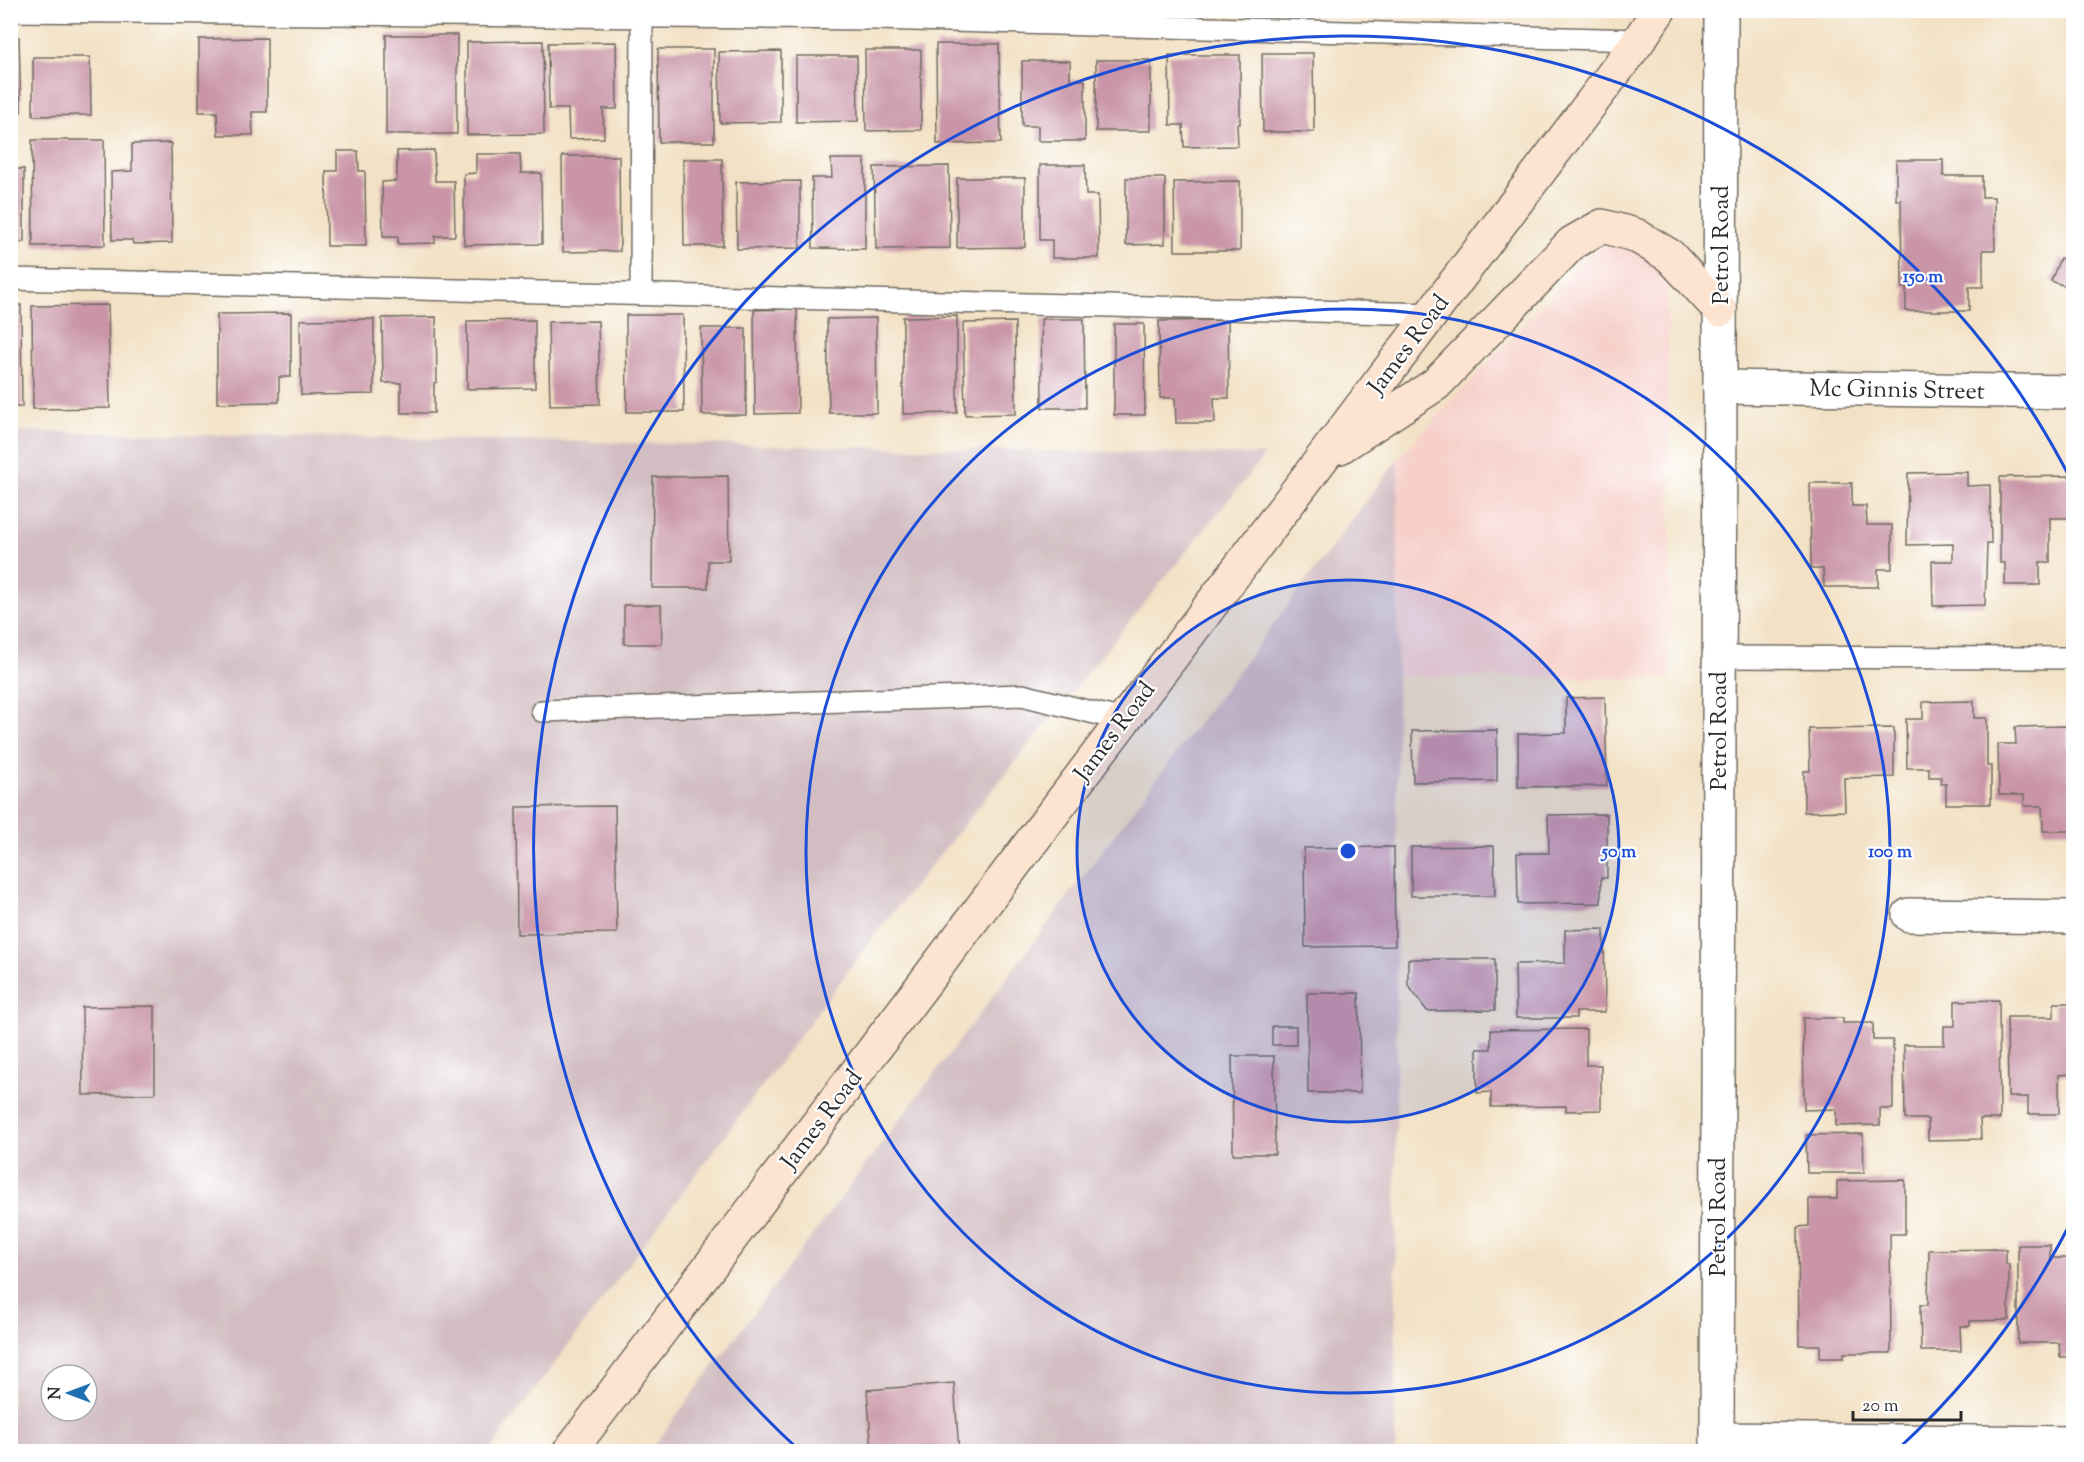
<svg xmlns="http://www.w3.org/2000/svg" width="2084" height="1462" viewBox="0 0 2084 1462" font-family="'Sorts Mill Goudy',serif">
  <rect width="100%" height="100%" fill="#fff"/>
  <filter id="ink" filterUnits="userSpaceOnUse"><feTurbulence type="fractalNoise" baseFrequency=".0167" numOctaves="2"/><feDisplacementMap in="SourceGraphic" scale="12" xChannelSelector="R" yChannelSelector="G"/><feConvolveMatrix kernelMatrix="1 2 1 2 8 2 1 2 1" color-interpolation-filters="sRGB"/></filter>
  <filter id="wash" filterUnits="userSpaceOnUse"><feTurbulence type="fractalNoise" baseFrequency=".008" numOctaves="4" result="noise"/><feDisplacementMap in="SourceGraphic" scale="24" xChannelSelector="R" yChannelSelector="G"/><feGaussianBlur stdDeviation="1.35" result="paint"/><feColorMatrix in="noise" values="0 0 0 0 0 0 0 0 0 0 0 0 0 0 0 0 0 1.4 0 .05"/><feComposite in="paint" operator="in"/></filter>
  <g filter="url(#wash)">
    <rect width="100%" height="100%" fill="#f2e1c4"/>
    <polygon fill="#f7d0ca" points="1607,236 1667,269 1670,495 1670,679 1397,676 1398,459"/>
    <g fill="#d2bec2" fill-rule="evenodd">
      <path d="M11 431 1265 455 880 928 489 1451 11 1452ZM51 1375H87V1411H51Z"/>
      <polygon points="1398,459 1395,1451 649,1452"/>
    </g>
    <g id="blocks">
      <g fill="#c995a7">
        <rect x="386" y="35" width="71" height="99"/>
        <polygon points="10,37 19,37 21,112 10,112"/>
        <polygon points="267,38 267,112 252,112 253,135 218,135 217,112 199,112 199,39"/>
        <polygon points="543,41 544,134 467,135 467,42"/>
        <polygon points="616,42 617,109 603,109 604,138 569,139 568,109 549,109 548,43"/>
        <polygon points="936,44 999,44 1001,143 937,144"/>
        <polygon points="658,49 714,49 714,142 659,142"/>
        <polygon points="865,50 921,50 921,130 866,131"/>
        <polygon points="781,51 781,122 720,123 719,52"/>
        <polygon points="1262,53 1313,53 1314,132 1263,132"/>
        <polygon points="1169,55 1240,55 1240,124 1237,124 1238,146 1184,147 1183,125 1170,125"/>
        <polygon points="796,56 857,56 858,121 796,122"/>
        <polygon points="33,57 90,57 91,115 33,116"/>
        <rect x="1096" y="60" width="55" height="71"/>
        <polygon points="1022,61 1070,61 1070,80 1085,80 1085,141 1038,141 1038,126 1022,126"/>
        <polygon points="32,140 104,140 105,245 33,246"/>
        <polygon points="171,143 172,243 133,244 132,240 112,240 111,172 132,171 132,144"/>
        <polygon points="434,150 435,181 454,181 455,236 435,236 435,243 398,244 398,237 383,237 382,182 397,181 397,151"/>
        <polygon points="337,151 358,151 359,171 365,171 366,246 327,246 326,171 337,171"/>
        <polygon points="476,154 520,154 521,173 541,173 542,244 464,245 464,174 476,173"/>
        <polygon points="562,156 619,156 620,251 563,252"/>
        <polygon points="683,159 722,159 723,246 684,246"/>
        <polygon points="831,159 865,159 865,249 813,248 812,178 832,178"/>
        <polygon points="1896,160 1943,160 1943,176 1982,176 1982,197 1994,197 1995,250 1983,250 1983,287 1969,287 1969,311 1906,311 1906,287 1902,288 1901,200 1896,200"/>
        <polygon points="1040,165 1085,165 1086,195 1098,195 1099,258 1052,258 1052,240 1040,240"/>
        <polygon points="949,166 950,248 876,249 874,167"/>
        <rect x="10" y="169" width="14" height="73"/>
        <polygon points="957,178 1025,178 1025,247 957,248"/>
        <polygon points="1126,178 1165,178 1165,244 1126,245"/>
        <polygon points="800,181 800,248 737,249 736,182"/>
        <polygon points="1240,181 1240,251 1175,251 1174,182"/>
        <polygon points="2060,258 2074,262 2074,289 2051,281"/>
        <polygon points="10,305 21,305 22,407 10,407"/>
        <polygon points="108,305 110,408 33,409 32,306"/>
        <polygon points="797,309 798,413 755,414 754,310"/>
        <polygon points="291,313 291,377 279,377 279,402 217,403 217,314"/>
        <polygon points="626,315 683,315 684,412 627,412"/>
        <polygon points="957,316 957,413 903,414 903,317"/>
        <polygon points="436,317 437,382 434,383 434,413 401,413 401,383 383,383 382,318"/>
        <polygon points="876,318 877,413 829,413 827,319"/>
        <polygon points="374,319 374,394 301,395 300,320"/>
        <polygon points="1041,319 1084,319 1085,408 1042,408"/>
        <polygon points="535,320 535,388 467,389 467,321"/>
        <polygon points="1228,320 1229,398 1214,398 1215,423 1176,423 1175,398 1160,398 1159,321"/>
        <polygon points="598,321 600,404 550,405 548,322"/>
        <polygon points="1015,322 1016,414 965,415 963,323"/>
        <polygon points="1114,324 1144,324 1145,415 1114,415"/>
        <polygon points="701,328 746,328 746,415 702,415"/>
        <polygon points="1967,472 1967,486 1990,485 1991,544 1987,544 1985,605 1933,606 1932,561 1953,561 1953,544 1907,545 1908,473"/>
        <polygon points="728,476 729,561 708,561 708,588 652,588 653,477"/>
        <polygon points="2074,476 2074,518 2050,518 2050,562 2040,562 2040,585 2005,585 2005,563 2000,563 2000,477"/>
        <polygon points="1810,483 1852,483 1852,506 1866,506 1867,525 1892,525 1892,569 1878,569 1878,587 1824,587 1823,569 1811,569"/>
        <polygon points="624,605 661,605 662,644 624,644"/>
        <polygon points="1605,697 1607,786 1518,787 1518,734 1566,733 1566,698"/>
        <polygon points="1974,701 1974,718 1987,718 1987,766 1991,766 1991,804 1946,804 1946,784 1941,784 1941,777 1929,777 1929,768 1907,768 1906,719 1923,719 1923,702"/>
        <polygon points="2068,726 2068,748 2074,747 2074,831 2043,831 2042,806 2024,806 2024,795 1999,795 1998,744 2016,744 2015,727"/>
        <polygon points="1894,728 1894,777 1844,778 1845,811 1804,812 1804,771 1810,771 1809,729"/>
        <polygon points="1497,730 1497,781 1413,782 1412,731"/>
        <polygon points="615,806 617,933 517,934 516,807"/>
        <polygon points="1607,814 1607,878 1601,878 1601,903 1518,904 1517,853 1549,853 1548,815"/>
        <polygon points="1494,846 1495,896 1411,896 1411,847"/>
        <polygon points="1394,847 1395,946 1305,947 1304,848"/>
        <polygon points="1604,929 1605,1012 1576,1012 1576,1018 1516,1018 1515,964 1565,963 1565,930"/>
        <polygon points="1408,959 1495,959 1495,1010 1427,1011 1408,985"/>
        <polygon points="1307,993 1359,993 1360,1093 1308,1093"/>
        <polygon points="1999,1000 2000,1119 1980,1119 1981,1139 1928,1140 1928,1119 1905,1119 1904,1045 1944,1045 1944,1026 1955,1026 1955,1001"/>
        <polygon points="2054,1003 2074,1003 2074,1074 2059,1075 2059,1114 2028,1114 2028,1097 2008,1097 2007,1017 2054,1017"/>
        <polygon points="155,1006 155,1094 83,1095 82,1007"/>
        <polygon points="1803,1018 1843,1018 1843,1023 1873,1023 1873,1040 1893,1040 1893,1109 1880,1109 1880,1125 1836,1126 1836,1109 1804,1110"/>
        <rect x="1272" y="1026" width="24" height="19"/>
        <polygon points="1586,1029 1586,1065 1601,1065 1601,1110 1566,1111 1566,1106 1491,1107 1491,1092 1477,1093 1477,1049 1491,1049 1491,1030"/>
        <polygon points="1232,1056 1274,1056 1275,1154 1233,1154"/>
        <polygon points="1863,1134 1864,1173 1807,1173 1806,1135"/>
        <polygon points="1905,1180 1905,1234 1890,1234 1891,1353 1844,1353 1844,1358 1820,1358 1820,1345 1799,1345 1798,1227 1809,1226 1809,1199 1837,1199 1837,1181"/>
        <polygon points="2018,1245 2050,1245 2050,1258 2071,1258 2074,1357 2060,1357 2059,1343 2018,1343"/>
        <polygon points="2006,1249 2006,1264 2009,1264 2009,1320 1970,1321 1970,1326 1960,1326 1961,1351 1921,1351 1920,1305 1928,1305 1929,1250"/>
        <polygon points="954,1383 959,1452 872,1452 867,1390"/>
      </g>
    </g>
  </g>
  <g filter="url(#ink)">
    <use href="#blocks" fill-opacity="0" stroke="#716b61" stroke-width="1.5"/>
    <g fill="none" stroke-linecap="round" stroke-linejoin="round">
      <g stroke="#716b61" stroke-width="24">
        <g id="service">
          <polyline points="10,11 876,19 1639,40"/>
          <polyline points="10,279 1431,314"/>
          <polyline points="641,294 642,17"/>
          <polyline points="1718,657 2074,658"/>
          <polyline points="542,711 1022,695 1123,720"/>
        </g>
      </g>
      <g stroke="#716b61" stroke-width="36">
        <g id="minor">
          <polyline points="1720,387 2074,392"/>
          <polyline points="1909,915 2074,917"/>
          <polyline points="1717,1439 2074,1443"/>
          <polyline points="1717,1452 1721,10"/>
        </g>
      </g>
      <g stroke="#716b61" stroke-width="36">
        <g id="secondary">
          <polyline points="1340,447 1436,384 1572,243 1602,226 1635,235 1670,256 1720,310"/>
          <polyline points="569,1452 1639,40 1659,10"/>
        </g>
      </g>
      <use href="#service" stroke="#fff" stroke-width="21"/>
      <use href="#minor" stroke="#fff" stroke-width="33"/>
      <use href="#secondary" stroke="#fde4d1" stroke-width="33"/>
    </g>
  </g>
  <circle cx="1348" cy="851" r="271" fill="#1d4ed8" fill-opacity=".12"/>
  <g fill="none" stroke="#1d4ed8" stroke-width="3">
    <circle cx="1348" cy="851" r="271"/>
    <circle cx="1348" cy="851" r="542"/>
    <path d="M2072 1220A813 813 0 0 1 1897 1450M799 1450A813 813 0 1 1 2072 482"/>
  </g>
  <g text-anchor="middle" stroke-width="4.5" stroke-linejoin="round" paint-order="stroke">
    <g font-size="24" fill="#2b2b2b" stroke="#fff">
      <text transform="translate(1720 245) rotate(-90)" y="8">Petrol Road</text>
      <text transform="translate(1408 344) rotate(-53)" y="8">James Road</text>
      <text transform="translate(1897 389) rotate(1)" y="8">Mc Ginnis Street</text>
      <text transform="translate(1114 731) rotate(-53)" y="8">James Road</text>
      <text transform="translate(1718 731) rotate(-90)" y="8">Petrol Road</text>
      <text transform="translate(821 1119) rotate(-53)" y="8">James Road</text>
      <text transform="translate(1717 1217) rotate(-90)" y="8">Petrol Road</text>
    </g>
  </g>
  <circle cx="1348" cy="851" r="9" fill="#1d4ed8" stroke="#fff" stroke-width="3"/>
  <g font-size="18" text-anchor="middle" font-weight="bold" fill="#1d4ed8" stroke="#fff" stroke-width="4.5" stroke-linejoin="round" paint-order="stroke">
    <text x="1923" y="282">150 m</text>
    <text x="1619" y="857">50 m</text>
    <text x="1890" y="857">100 m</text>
  </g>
  <rect width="2084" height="1462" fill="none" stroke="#fff" stroke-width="36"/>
  <g transform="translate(69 1393) rotate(270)"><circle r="28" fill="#ffffff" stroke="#aaaaaa" stroke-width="1.5"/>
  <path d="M0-4.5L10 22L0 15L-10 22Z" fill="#1f6fb2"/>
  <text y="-9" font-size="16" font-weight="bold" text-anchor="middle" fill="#2b2b2b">N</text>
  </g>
  <path d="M1853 1411v9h108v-9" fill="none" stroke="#2b2b2b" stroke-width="3"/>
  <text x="1862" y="1411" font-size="18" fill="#2b2b2b" stroke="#ffffff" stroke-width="4.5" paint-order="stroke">20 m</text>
</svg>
